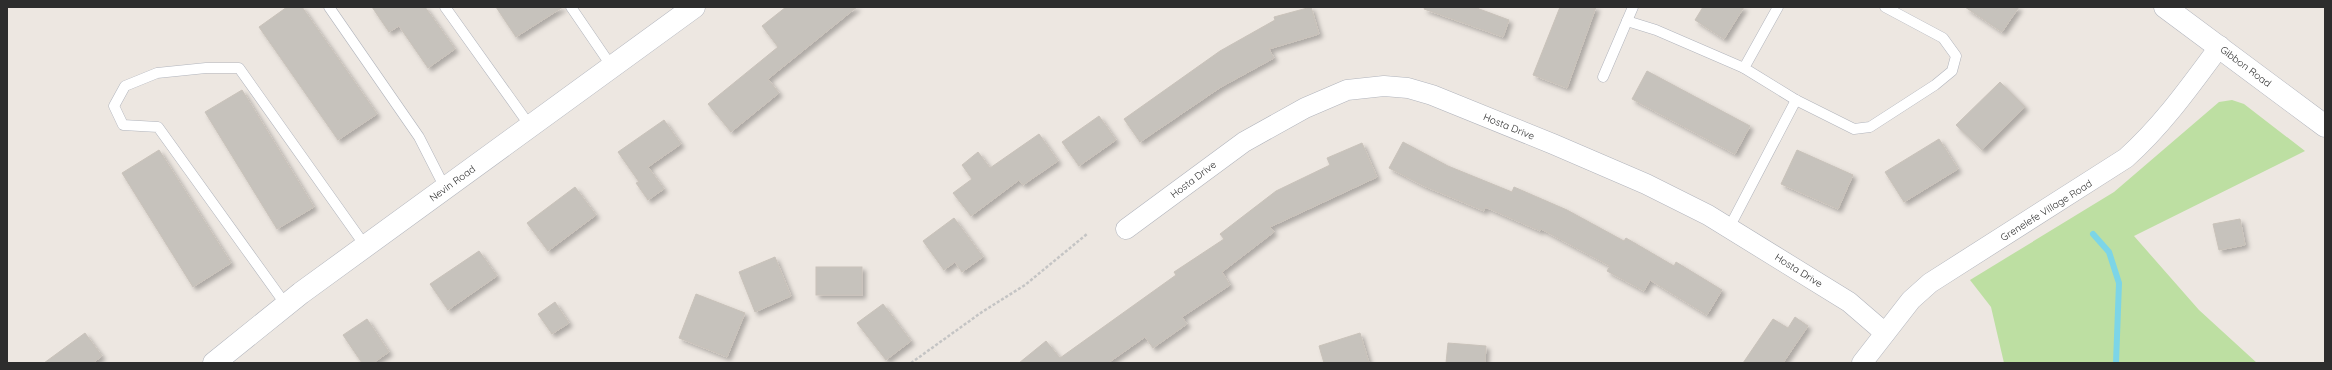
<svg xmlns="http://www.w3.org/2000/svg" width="2332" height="370" viewBox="0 0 2332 370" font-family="Quicksand,sans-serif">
  <defs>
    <filter id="shadow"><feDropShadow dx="3.5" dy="3.5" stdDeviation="2" flood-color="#0004"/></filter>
  </defs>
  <rect width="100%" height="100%" fill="#ede7e1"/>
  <polygon fill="#bddfa2" points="2232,100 2244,104 2305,151 2134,236 2199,310 2257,363 2004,363 1991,307 1970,280 2114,192 2219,102"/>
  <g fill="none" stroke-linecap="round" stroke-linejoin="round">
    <polyline stroke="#7cd5e7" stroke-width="6" points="2093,234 2109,252 2119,283 2116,363"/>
  </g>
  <g fill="#c6c2bc" stroke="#c9c2ba" filter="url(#shadow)">
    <polygon points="287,7 302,7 377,114 338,140 259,27"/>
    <polygon points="372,7 425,7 455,49 428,68 399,26 389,32"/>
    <polygon points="496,7 563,7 516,37"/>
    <polygon points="786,7 857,7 768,79 779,93 731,132 708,104 778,47 762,26"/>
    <polygon points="1311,7 1319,34 1269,49 1274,58 1221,87 1140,142 1124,119 1220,51 1275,20 1274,17"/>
    <polygon points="1425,7 1474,7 1509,20 1503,37 1424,9"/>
    <polygon points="1560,7 1596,7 1567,88 1533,75"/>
    <polygon points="1703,7 1744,7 1724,39 1695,20"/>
    <polygon points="1965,7 2019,7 2002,32"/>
    <polygon points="1647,71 1750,126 1735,154 1632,99"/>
    <polygon points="2000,82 2025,107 1982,150 1956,125"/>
    <polygon points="242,90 314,207 277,229 205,112"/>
    <polygon points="1099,116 1116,140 1079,166 1062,142"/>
    <polygon points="664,120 681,144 648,167 664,189 648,200 636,183 639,182 618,152"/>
    <polygon points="1039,134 1058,161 1023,185 1019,180 971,216 953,193 972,179 962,165 978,152 990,168"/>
    <polygon points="1939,139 1958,169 1904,202 1885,172"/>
    <polygon points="1403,142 1448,166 1512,192 1514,187 1567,210 1624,241 1626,238 1674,266 1676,262 1722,290 1707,315 1650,280 1644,291 1607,271 1610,266 1541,229 1540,231 1485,207 1484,211 1424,186 1389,168"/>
    <polygon points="1362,143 1377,177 1270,227 1274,232 1222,272 1230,285 1182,317 1187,324 1153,348 1145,337 1108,363 1019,363 1046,341 1060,358 1176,275 1174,272 1224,239 1220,234 1276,191 1330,165 1327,158"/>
    <polygon points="159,150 231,263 193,287 122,173"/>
    <polygon points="1797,150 1853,175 1838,209 1781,184"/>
    <polygon points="575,187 596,215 548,251 527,223"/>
    <polygon points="954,218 983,257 962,272 955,262 944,270 923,241"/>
    <polygon points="2240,219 2245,245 2219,250 2213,224"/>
    <polygon points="479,251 497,276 448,310 430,284"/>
    <polygon points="775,257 791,296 755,312 739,272"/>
    <rect x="816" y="267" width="46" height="28"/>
    <polygon points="696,294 745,313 727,357 679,338"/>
    <polygon points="555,302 569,323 552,334 538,314"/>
    <polygon points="883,304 911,341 886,360 857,323"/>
    <polygon points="1795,317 1808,326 1783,363 1743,363 1773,319 1788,328"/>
    <polygon points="367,319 389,352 373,363 362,363 343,335"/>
    <polygon points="85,333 102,356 93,363 44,363"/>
    <polygon points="1360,333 1369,363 1324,363 1319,346"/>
    <polygon points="1448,343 1486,346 1485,363 1446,363"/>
  </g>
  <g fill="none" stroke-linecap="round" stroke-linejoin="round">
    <g stroke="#b1b4bc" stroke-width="11">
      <g id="service">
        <polyline points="329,7 419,137 445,188"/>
        <polyline points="445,7 530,126"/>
        <polyline points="571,7 612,67"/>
        <polyline points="1778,7 1744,68 1796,100 1854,129 1870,127 1935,85 1952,71 1956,56 1943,38 1885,7"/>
        <polyline points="1627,21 1656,30 1744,68"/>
        <polyline points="1603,77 1633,7"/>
        <polyline points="1729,228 1796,100"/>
        <polyline points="286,305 158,127 123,125 114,106 125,86 157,73 206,68 239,68 366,247"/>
      </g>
    </g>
    <g stroke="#b1b4bc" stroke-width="21">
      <g id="minor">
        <polyline points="1126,229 1244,142 1305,108 1347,90 1384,86 1408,88 1432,95 1553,144 1646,184 1708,215 1849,302 1885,333"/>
        <path d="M1862 363 1911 300 1930 283 2126 158C2163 125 2191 85 2220 46"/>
      </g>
    </g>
    <g stroke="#b1b4bc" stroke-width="23">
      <g id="secondary">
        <polyline points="2165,7 2325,126"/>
        <polyline points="214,363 301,293 694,7"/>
      </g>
    </g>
    <polyline stroke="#c4c4c4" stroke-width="2.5" stroke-dasharray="3 2" stroke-linecap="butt" points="911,363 982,312 1025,285 1087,234"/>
    <use href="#service" stroke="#fff" stroke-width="10"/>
    <use href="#minor" stroke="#fff" stroke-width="20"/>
    <use href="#secondary" stroke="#fff" stroke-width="22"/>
  </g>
  <g text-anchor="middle" stroke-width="3.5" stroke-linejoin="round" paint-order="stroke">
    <g font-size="10" fill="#2d2d2d" stroke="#fff">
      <text transform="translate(2246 66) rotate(37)" y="4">Gibbon Road</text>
      <text transform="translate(1509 126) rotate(22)" y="4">Hosta Drive</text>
      <text transform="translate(1193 179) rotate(-37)" y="4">Hosta Drive</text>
      <text transform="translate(452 183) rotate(-36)" y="4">Nevin Road</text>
      <text transform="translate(2046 210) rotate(-32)" y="4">Grenelefe Village Road</text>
      <text transform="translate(1799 270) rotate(32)" y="4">Hosta Drive</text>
    </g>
  </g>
  <rect width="2332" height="370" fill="none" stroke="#2d2d2d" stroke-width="16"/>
</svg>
